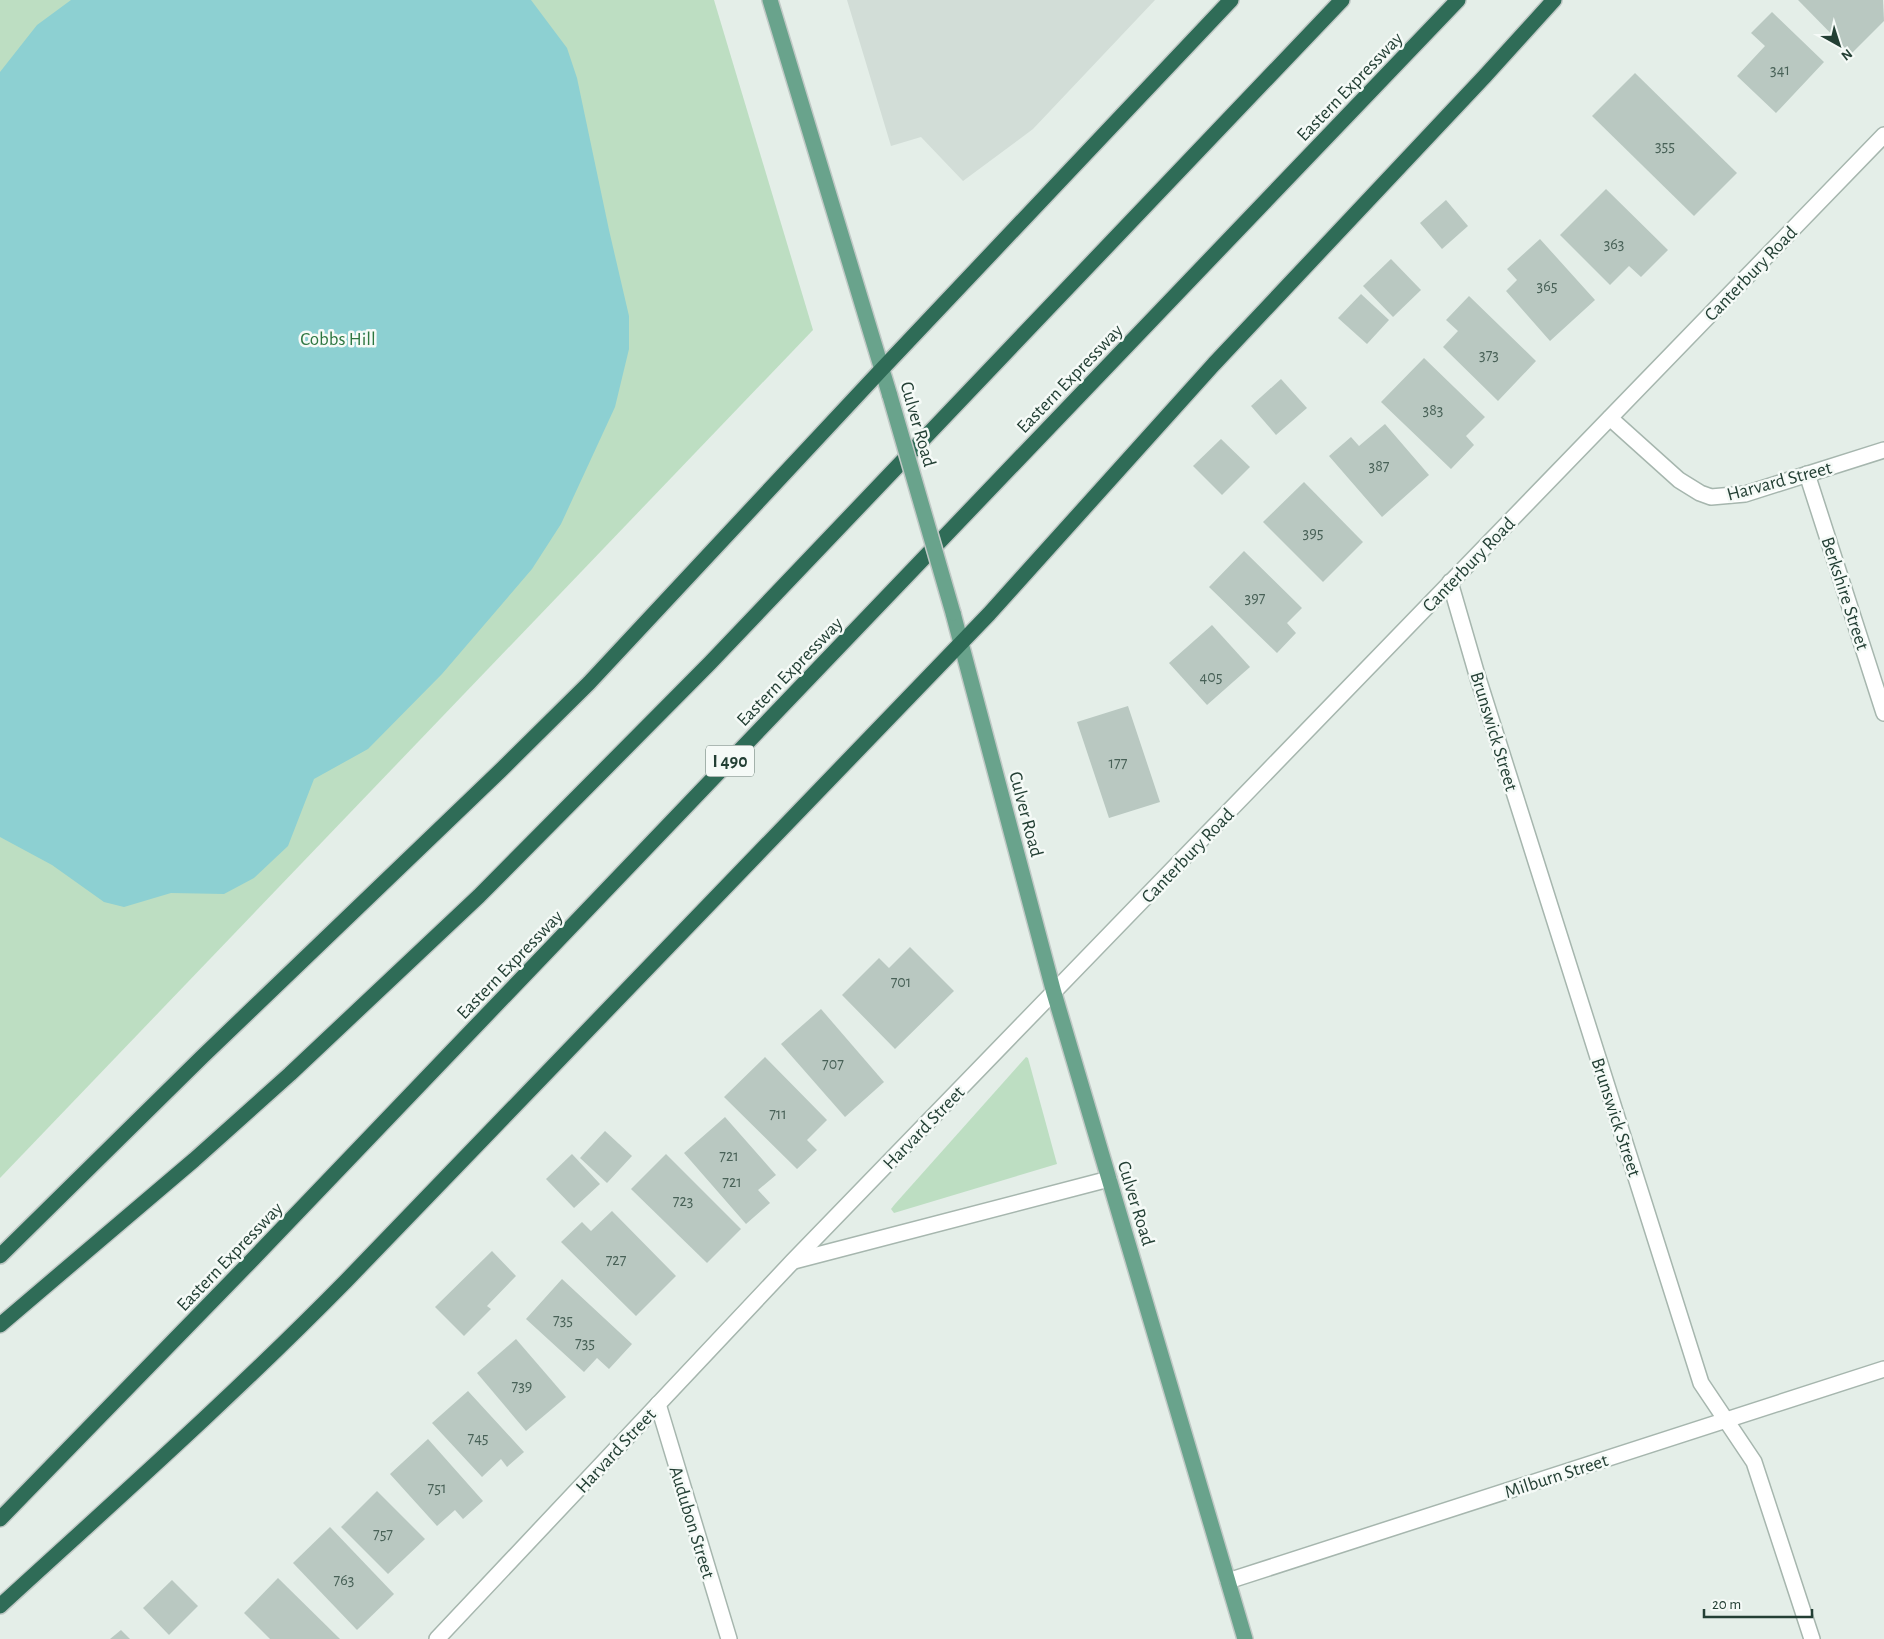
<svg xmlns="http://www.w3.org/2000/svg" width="1884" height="1639" viewBox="0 0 1884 1639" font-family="'Alegreya Sans',sans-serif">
  <rect width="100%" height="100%" fill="#e4eee8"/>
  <polygon fill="#d2ddd7" points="847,0 1155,0 1033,129 963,181 921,137 891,146"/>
  <g fill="#bddec2">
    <polygon points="0,0 714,0 813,330 0,1178"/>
    <polygon points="1026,1057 1028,1058 1057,1164 894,1213 891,1209 895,1204"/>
  </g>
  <polygon fill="#8dd0d2" points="71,0 531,0 567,48 577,78 609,230 629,316 629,349 615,407 561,524 532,569 442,674 368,749 314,779 288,846 254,878 224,894 171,893 124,907 104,902 52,865 0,837 0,72 37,25"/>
  <g fill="#b9c8c1">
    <polygon points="1798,0 1883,0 1884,21 1851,54"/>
    <polygon points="1772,12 1824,62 1776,113 1737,76 1765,46 1751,33"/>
    <polygon points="1635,73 1737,173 1694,216 1592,116"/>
    <polygon points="1606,189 1668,250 1641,277 1629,266 1610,285 1560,235"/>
    <polygon points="1446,200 1468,226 1442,249 1420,223"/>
    <polygon points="1540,239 1595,300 1550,341 1506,291 1517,280 1507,269"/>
    <polygon points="1391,259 1421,290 1393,317 1363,286"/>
    <polygon points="1361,294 1389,320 1367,344 1338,318"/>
    <polygon points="1469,296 1536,361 1498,401 1443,347 1458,331 1446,320"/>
    <polygon points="1424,358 1485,417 1466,436 1474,445 1451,469 1381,402"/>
    <polygon points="1281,379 1307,408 1276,435 1251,406"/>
    <polygon points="1385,424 1429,475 1382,517 1329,456 1351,437 1359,446"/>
    <polygon points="1221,439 1250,467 1222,495 1193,466"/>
    <polygon points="1304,482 1363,542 1323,582 1263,522"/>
    <polygon points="1244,551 1302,608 1287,623 1296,633 1277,653 1209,587"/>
    <polygon points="1212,625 1250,667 1207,705 1169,663"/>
    <polygon points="1128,706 1160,802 1109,818 1077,722"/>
    <polygon points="910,947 954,991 895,1049 842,995 879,958 889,968"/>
    <polygon points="821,1009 884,1082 845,1117 781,1044"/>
    <polygon points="765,1057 827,1120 807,1140 817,1150 797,1169 724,1097"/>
    <polygon points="725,1117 776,1175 758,1190 770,1203 746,1224 684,1153"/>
    <polygon points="605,1131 632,1156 607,1183 580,1158"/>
    <polygon points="572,1154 600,1184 574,1208 546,1179"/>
    <polygon points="666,1154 741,1229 707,1263 631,1189"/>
    <polygon points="612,1211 676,1276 636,1316 561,1242 582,1222 591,1231"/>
    <polygon points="492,1251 516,1276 487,1306 491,1309 464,1336 435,1307"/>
    <polygon points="562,1279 632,1344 609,1369 597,1358 584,1372 526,1319"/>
    <polygon points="516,1339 566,1397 526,1431 477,1373"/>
    <polygon points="468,1391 524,1452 507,1467 501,1459 482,1477 432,1423"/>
    <polygon points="428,1439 483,1501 463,1519 455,1510 437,1526 390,1474"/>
    <polygon points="377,1491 425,1539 388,1574 341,1527"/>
    <polygon points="330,1527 394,1594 357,1630 293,1563"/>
    <polygon points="278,1578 340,1639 270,1639 244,1613"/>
    <polygon points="172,1580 198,1606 169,1635 143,1608"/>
    <polygon points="121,1630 130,1639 110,1639"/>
  </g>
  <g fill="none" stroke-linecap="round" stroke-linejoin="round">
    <g stroke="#a6b6ae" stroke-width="18">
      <g id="minor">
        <polyline points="1610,418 1679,480 1700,493 1711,497 1745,494 1884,450"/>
        <polyline points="1807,474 1884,713"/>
        <polyline points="1450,582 1477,675 1701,1383 1754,1462 1812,1639"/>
        <polyline points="794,1261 1109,1179"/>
        <polyline points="658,1404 729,1639"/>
        <polyline points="1228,1581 1884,1369"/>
        <polyline points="437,1639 793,1261 1884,135"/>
      </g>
    </g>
    <g stroke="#c1c9c6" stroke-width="18">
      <g id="primary">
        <polyline points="770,0 890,396"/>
        <polyline points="953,613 1054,993 1245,1639"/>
      </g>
    </g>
    <g stroke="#c1c9c6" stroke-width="18">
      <g id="motorway">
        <polyline points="0,1256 202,1057 500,771 589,683 882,369 1231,0"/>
        <polyline points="0,1325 194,1160 290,1074 479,896 710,663 1342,0"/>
        <polyline points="0,1519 253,1259 1458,0"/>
        <path d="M0 1606C117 1499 235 1394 346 1281L989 614 1214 364 1485 76 1554 0"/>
      </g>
    </g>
    <use href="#minor" stroke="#fff" stroke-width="15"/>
    <use href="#primary" stroke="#69a38c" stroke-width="15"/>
    <use href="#motorway" stroke="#2f6c57" stroke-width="15"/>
    <g stroke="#c1c9c6" stroke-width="18" stroke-linecap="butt">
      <polyline id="primary-bridge" points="890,396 953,613"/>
    </g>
    <use href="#primary-bridge" stroke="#69a38c" stroke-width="15"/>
  </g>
  <g text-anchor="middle" stroke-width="5" stroke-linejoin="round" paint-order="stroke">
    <g font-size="16" fill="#486157">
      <text x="1780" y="75">341</text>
      <text x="1665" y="151">355</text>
      <text x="1614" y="249">363</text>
      <text x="1547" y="291">365</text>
      <text x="1489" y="360">373</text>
      <text x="1433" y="415">383</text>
      <text x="1379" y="471">387</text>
      <text x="1313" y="538">395</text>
      <text x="1255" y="603">397</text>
      <text x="1211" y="682">405</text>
      <text x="1118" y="768">177</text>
      <text x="901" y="987">701</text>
      <text x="833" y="1069">707</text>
      <text x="778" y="1119">711</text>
      <text x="729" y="1161">721</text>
      <text x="732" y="1187">721</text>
      <text x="683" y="1206">723</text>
      <text x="616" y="1265">727</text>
      <text x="563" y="1325">735</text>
      <text x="585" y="1348">735</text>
      <text x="522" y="1391">739</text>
      <text x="478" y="1443">745</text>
      <text x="437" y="1493">751</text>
      <text x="383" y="1539">757</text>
      <text x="344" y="1585">763</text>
    </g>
    <rect fill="#f5faf7" stroke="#62776e" stroke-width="1" x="706" y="745.5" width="48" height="31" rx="4"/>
    <g font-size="18" font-weight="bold" fill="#233f34">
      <text x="730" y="767">I 490</text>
    </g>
    <g font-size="19" fill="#233f34" stroke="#f5faf7">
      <text transform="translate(1349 86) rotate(-46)" y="7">Eastern Expressway</text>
      <text transform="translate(1750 273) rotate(-46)" y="7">Canterbury Road</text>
      <text transform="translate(1069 378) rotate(-46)" y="7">Eastern Expressway</text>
      <text transform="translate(919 424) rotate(74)" y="7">Culver Road</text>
      <text transform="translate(1779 480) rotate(-15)" y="7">Harvard Street</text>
      <text transform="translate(1468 564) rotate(-46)" y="7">Canterbury Road</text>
      <text transform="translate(1846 593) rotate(72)" y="7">Berkshire Street</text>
      <text transform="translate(789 671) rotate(-46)" y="7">Eastern Expressway</text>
      <text transform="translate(1495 731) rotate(73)" y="7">Brunswick Street</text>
      <text transform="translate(1027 814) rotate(75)" y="7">Culver Road</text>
      <text transform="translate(1187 855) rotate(-46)" y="7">Canterbury Road</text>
      <text transform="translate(509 964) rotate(-46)" y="7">Eastern Expressway</text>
      <text transform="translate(1617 1117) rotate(72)" y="7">Brunswick Street</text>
      <text transform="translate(923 1127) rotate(-46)" y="7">Harvard Street</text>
      <text transform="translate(1137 1203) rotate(73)" y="7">Culver Road</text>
      <text transform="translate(229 1256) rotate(-46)" y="7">Eastern Expressway</text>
      <text transform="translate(615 1450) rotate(-47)" y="7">Harvard Street</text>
      <text transform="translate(1556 1475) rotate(-18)" y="7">Milburn Street</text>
      <text transform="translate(693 1522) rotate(73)" y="7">Audubon Street</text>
    </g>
    <g font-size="19" fill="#2d7640" stroke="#f5faf7">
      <text x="338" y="345">Cobbs Hill</text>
    </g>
  </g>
  <g transform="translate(1839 45) rotate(141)" stroke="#f5faf7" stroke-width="4" paint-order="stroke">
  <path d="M0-4L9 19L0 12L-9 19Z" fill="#233f34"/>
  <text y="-8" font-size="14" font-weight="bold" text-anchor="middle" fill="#233f34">N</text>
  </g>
  <path d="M1704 1609v8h108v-8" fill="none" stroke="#233f34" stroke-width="2.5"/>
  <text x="1712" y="1609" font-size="15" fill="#233f34" stroke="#f5faf7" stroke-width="4" paint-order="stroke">20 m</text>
</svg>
